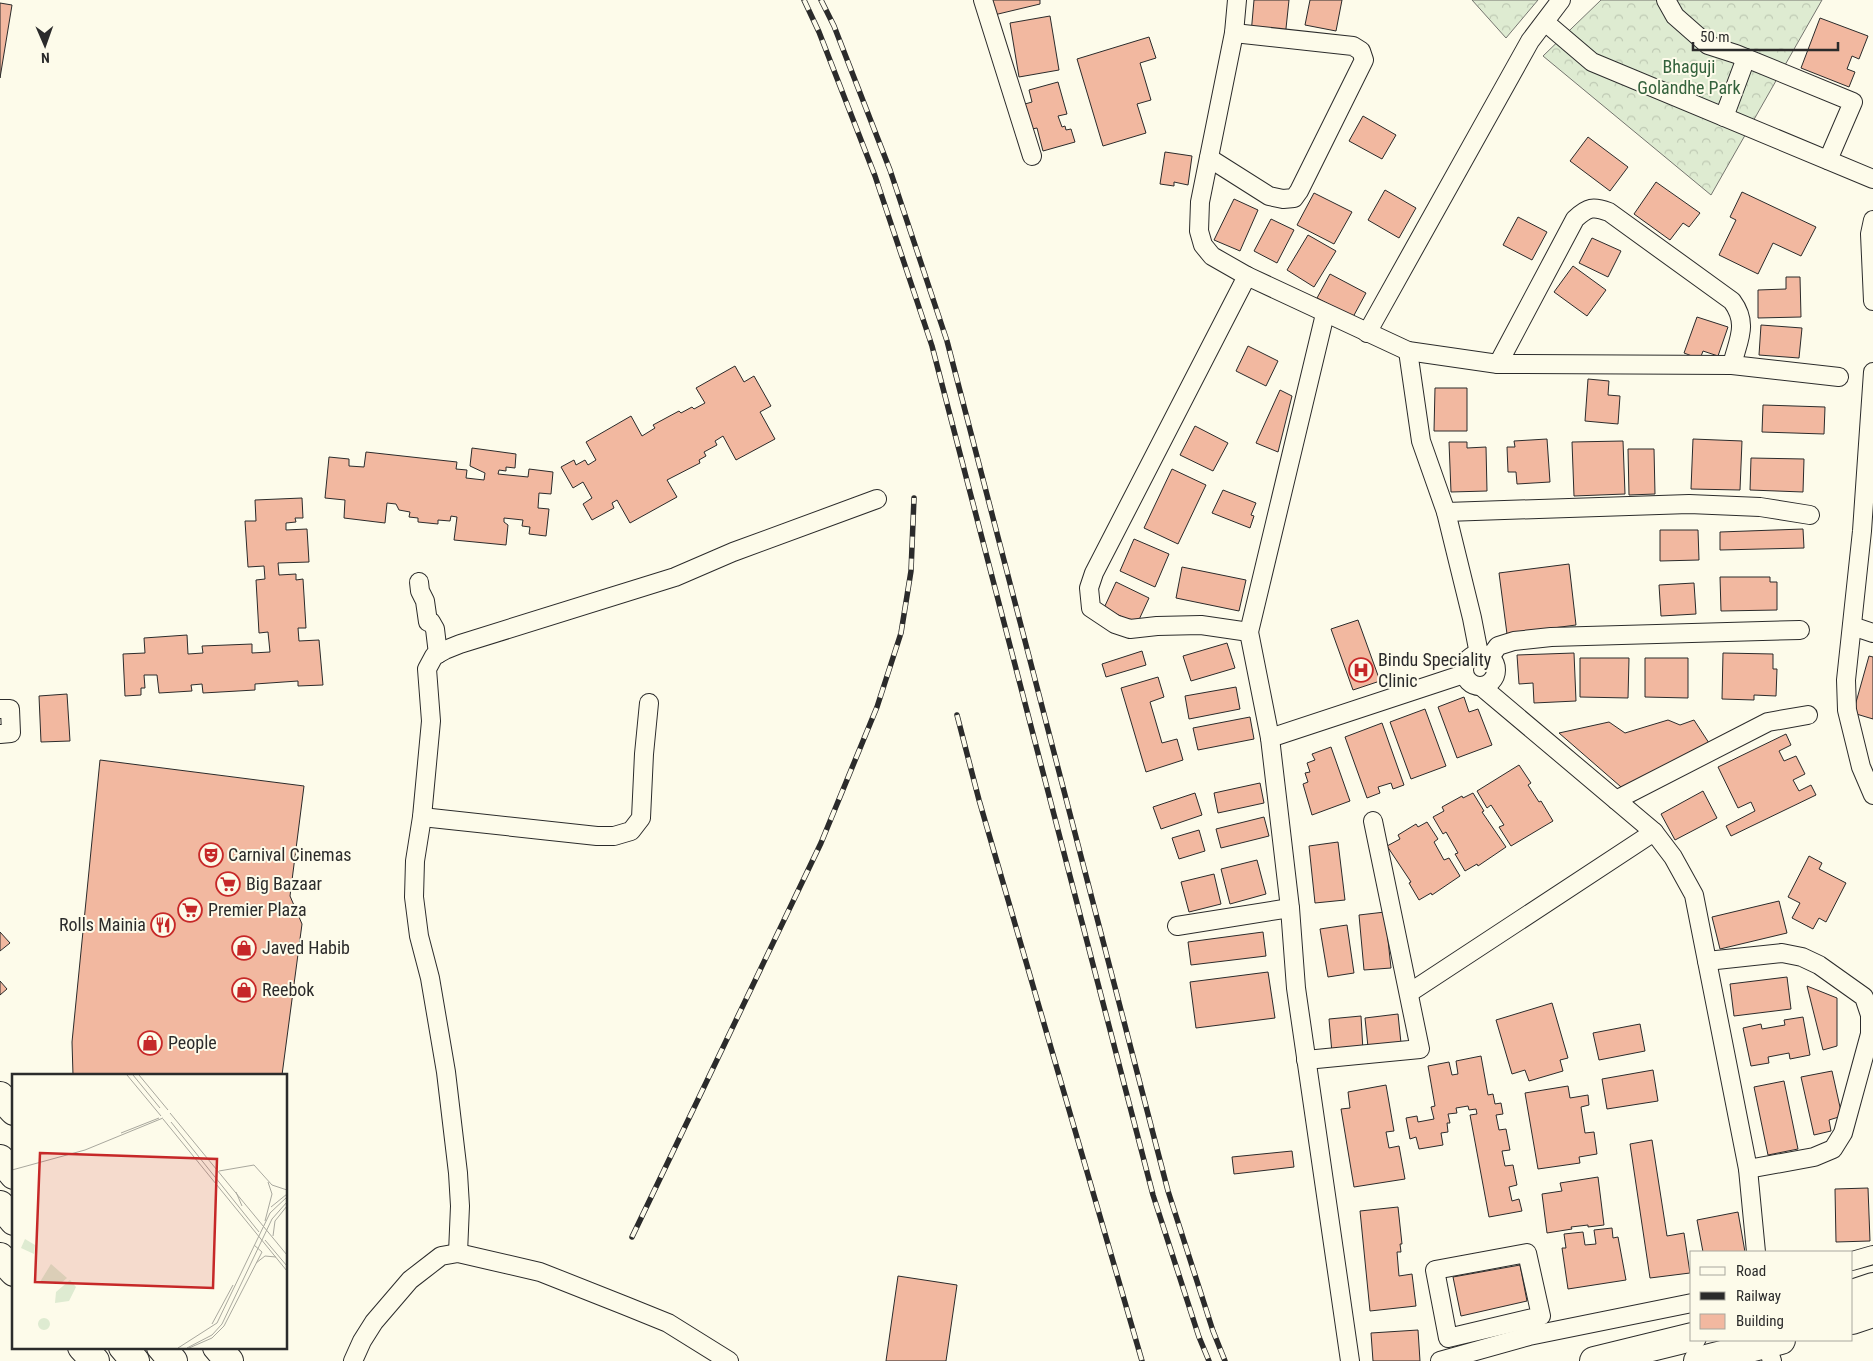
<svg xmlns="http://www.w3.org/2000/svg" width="1873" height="1361" viewBox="0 0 1873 1361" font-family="'Roboto Condensed',sans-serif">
  <defs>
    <pattern id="forest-crowns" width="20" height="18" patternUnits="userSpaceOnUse" patternTransform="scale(1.25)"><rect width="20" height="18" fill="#deebd1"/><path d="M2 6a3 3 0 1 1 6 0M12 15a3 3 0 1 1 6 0" fill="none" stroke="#bfcab4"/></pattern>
  </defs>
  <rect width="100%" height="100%" fill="#fdfbea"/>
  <g fill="url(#forest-crowns)" stroke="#74746e">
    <polygon points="1472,0 1538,0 1506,38"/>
    <polygon points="1601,0 1822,0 1711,195 1543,56"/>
  </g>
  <g fill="#f2b8a0" stroke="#2b2b2b">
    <polygon points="990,0 1040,0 1040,4 994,15"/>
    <polygon points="1254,0 1289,0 1285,38 1251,34"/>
    <polygon points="1310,0 1342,0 1336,31 1305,25"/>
    <polygon points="0,3 12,5 0,78"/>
    <polygon points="1050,16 1059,70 1019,77 1010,23"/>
    <polygon points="1820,18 1868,36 1859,59 1852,56 1847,69 1855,72 1849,87 1801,68"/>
    <polygon points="1149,37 1156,58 1140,63 1151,100 1137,104 1146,133 1103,146 1077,59"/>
    <polygon points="1058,82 1067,114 1058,116 1062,127 1065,126 1066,130 1071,129 1075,142 1043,151 1037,128 1032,129 1025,104 1032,102 1029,90"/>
    <polygon points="1363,116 1396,135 1382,159 1349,141"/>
    <polygon points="1588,137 1628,167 1610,191 1570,161"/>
    <polygon points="1165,152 1192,156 1188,185 1174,182 1174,186 1160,184"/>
    <polygon points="1656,182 1700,213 1689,227 1683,223 1670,240 1634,214"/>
    <polygon points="1385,190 1416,208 1399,238 1368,220"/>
    <polygon points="1742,192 1816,227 1801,256 1773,243 1758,274 1719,255 1736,220 1730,217"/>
    <polygon points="1314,193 1352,212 1334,244 1297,225"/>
    <polygon points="1234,199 1258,210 1240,251 1214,240"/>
    <polygon points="1518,217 1547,232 1532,260 1503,245"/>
    <polygon points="1271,219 1294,230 1277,263 1254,251"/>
    <polygon points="1308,235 1336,251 1314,287 1287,270"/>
    <polygon points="1592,238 1621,251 1608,277 1579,263"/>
    <polygon points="1573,266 1606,290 1587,316 1554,292"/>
    <polygon points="1330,274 1366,293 1353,317 1317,298"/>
    <polygon points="1786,277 1800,277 1801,317 1758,318 1758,290 1786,289"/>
    <polygon points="1697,317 1728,327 1718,356 1703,351 1700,359 1684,353"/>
    <polygon points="1761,325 1802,328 1799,358 1759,355"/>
    <polygon points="1248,346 1278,361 1266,386 1236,371"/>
    <polygon points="735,366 744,382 754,376 771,406 760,412 775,439 736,460 723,436 715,441 717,445 704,452 706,456 699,460 700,463 667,480 677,497 630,523 617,500 612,503 614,508 592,520 583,504 592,498 583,482 573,488 561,467 574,460 576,465 585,460 588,465 596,460 586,442 631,416 642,436 655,428 653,425 679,411 681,413 692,407 694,409 705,403 696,388"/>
    <polygon points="1588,379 1609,381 1608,395 1620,396 1618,424 1585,421"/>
    <polygon points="1435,388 1467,388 1467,431 1434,431"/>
    <polygon points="1280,390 1292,396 1278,452 1256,443"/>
    <polygon points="1763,405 1825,407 1824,434 1762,432"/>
    <polygon points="1195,426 1228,443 1213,471 1180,455"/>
    <polygon points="1547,439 1550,482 1517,484 1516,472 1508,472 1507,447 1515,447 1514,441"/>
    <polygon points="1693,439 1742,441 1740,490 1691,489"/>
    <polygon points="1623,441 1625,494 1574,496 1572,442"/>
    <polygon points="1449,442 1467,442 1467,448 1486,447 1487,491 1451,492"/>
    <polygon points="472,448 516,454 515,468 506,467 506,471 499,470 498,474 528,477 529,469 553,472 551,494 539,493 538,508 549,509 546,536 529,534 530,527 522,526 523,520 504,518 504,522 508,525 506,545 454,540 457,517 451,516 450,521 438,520 438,524 418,522 418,518 409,517 410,512 399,510 396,504 387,503 385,523 344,518 345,500 325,498 329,457 349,459 349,466 364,467 366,452 457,462 456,469 467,470 466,478 484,480 485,473 470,466"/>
    <polygon points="1628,449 1654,449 1655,494 1629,495"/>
    <polygon points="1751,458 1804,459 1803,492 1750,490"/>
    <polygon points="1172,469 1206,485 1178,544 1144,528"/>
    <polygon points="1223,490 1256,503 1251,515 1254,516 1250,528 1212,513"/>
    <polygon points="302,498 303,518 295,518 296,522 286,523 286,530 307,529 309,562 278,563 279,575 296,574 296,580 303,579 306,628 298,628 299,641 319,640 323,685 298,686 298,681 255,684 255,690 203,693 202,684 191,685 192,691 159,693 157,675 144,675 145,688 141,688 141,695 125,696 123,654 145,653 144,638 187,635 188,654 203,653 202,646 252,644 252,653 270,652 268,632 259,633 256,580 265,579 264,566 248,567 245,521 256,521 255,500"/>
    <polygon points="1803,529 1804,548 1720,550 1720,532"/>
    <polygon points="1660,530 1698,530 1699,560 1660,561"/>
    <polygon points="1134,539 1169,554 1155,587 1120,571"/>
    <polygon points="1569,564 1576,625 1507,634 1499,573"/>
    <polygon points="1182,567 1246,580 1239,611 1176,598"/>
    <polygon points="1720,577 1770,577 1770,582 1777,582 1777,610 1721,611"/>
    <polygon points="1116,582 1149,598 1137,624 1104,608"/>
    <polygon points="1694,583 1696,614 1661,616 1659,585"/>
    <polygon points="1358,620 1380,681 1353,690 1331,629"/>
    <polygon points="1227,643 1235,668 1191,681 1183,656"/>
    <polygon points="1142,651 1146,665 1106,677 1102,664"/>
    <polygon points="1574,653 1576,701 1534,703 1533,683 1519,684 1517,655"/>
    <polygon points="1723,653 1773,654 1773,669 1777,669 1776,696 1754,695 1754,700 1722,699"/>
    <polygon points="1869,656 1873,657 1873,719 1853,713"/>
    <polygon points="1580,658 1629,658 1628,698 1580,697"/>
    <polygon points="1645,658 1688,658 1688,698 1645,697"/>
    <polygon points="1158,677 1164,697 1150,702 1162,743 1177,739 1183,760 1146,772 1121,688"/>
    <polygon points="1236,687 1240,709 1189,719 1185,696"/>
    <polygon points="67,694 70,741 41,742 39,696"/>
    <polygon points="1464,697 1469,712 1478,709 1492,745 1457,758 1438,707"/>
    <polygon points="1425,709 1446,766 1411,779 1390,722"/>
    <polygon points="1250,717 1254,739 1198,750 1193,728"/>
    <polygon points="1668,720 1680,725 1694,720 1709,743 1628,793 1559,733 1609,722 1625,733"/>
    <polygon points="1382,723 1404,785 1393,789 1391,783 1378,787 1380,793 1367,798 1345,737"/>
    <polygon points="1786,734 1791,745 1779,751 1784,761 1796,756 1805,774 1793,780 1799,791 1811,785 1816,795 1731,836 1726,826 1755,811 1751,802 1738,808 1718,767"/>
    <polygon points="1331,747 1350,801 1312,815 1303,784 1308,782 1305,773 1310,772 1307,763 1315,760 1312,754"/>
    <polygon points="100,760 304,786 290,896 302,924 282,1075 73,1075 72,1042"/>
    <polygon points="1519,765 1531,783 1528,785 1539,802 1541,801 1553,821 1511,846 1499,827 1504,825 1491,805 1487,808 1477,791"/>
    <polygon points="1260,783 1264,803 1218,813 1214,793"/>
    <polygon points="1703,791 1717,818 1675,840 1661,814"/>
    <polygon points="1195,793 1202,815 1161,829 1153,807"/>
    <polygon points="1473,793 1484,811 1482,812 1506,847 1478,866 1477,864 1465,871 1455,854 1458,853 1446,832 1443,834 1433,817 1444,811 1442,807 1462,796 1463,798"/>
    <polygon points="1264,817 1269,836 1221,848 1216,829"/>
    <polygon points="1427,822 1438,839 1434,842 1444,860 1449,858 1460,876 1432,895 1431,893 1419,900 1409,883 1411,882 1387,846 1400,839 1398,835 1416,824 1418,827"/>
    <polygon points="1199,830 1205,851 1179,859 1172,838"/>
    <polygon points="1338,842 1345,900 1315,903 1309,846"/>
    <polygon points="1809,856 1822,863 1819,869 1846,883 1826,922 1819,918 1813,929 1792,918 1800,903 1788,897"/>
    <polygon points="1257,860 1266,894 1230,904 1221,869"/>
    <polygon points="1214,874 1221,904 1189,912 1181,882"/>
    <polygon points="1779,901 1787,933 1720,949 1712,917"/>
    <polygon points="1385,912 1391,968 1364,970 1359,915"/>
    <polygon points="1347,925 1354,973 1328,977 1320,929"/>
    <polygon points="0,932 10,943 0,951"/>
    <polygon points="1263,932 1266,956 1191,965 1188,942"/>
    <polygon points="1268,972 1275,1018 1196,1028 1190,982"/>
    <polygon points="1787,977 1791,1009 1734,1016 1730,984"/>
    <polygon points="0,981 7,989 0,995"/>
    <polygon points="1807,986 1837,998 1837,1046 1823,1050"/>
    <polygon points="1552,1003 1568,1058 1560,1060 1563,1071 1529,1081 1525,1070 1512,1074 1496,1020"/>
    <polygon points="1398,1014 1401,1043 1368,1047 1365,1018"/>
    <polygon points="1361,1016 1363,1051 1332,1053 1329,1019"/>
    <polygon points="1803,1017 1810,1055 1790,1059 1789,1053 1768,1057 1769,1063 1751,1066 1743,1028 1761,1024 1762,1029 1785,1025 1784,1020"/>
    <polygon points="1640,1024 1645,1051 1599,1060 1593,1033"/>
    <polygon points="1481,1056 1488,1095 1493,1094 1495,1104 1501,1103 1503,1114 1496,1115 1499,1130 1506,1129 1510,1150 1502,1151 1505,1166 1513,1165 1517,1185 1509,1187 1512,1201 1519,1199 1522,1211 1489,1217 1470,1115 1477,1114 1476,1109 1469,1110 1468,1106 1456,1108 1457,1113 1448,1114 1450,1123 1447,1123 1448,1132 1441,1133 1443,1145 1419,1149 1416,1137 1410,1139 1406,1118 1417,1116 1418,1122 1434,1119 1431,1107 1435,1106 1428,1066 1449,1062 1452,1075 1458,1074 1456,1061"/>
    <polygon points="1653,1070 1658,1101 1607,1109 1602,1079"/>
    <polygon points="1832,1071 1842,1116 1829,1120 1831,1131 1814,1135 1801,1077"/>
    <polygon points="1784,1081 1798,1149 1768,1155 1754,1087"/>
    <polygon points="1386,1085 1394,1131 1386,1132 1389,1148 1399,1146 1405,1179 1354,1187 1341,1109 1350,1108 1348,1092"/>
    <polygon points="1568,1086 1570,1098 1588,1095 1589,1105 1581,1107 1585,1133 1594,1132 1597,1154 1579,1157 1580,1163 1538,1169 1525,1093"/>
    <polygon points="1652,1140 1667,1236 1684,1233 1690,1273 1650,1278 1630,1144"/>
    <polygon points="1292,1151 1294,1167 1234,1174 1232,1157"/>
    <polygon points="1598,1177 1604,1225 1588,1227 1588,1225 1571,1227 1572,1229 1547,1233 1542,1194 1562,1191 1560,1183"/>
    <polygon points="1868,1188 1870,1241 1836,1242 1835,1189"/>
    <polygon points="1398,1207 1402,1244 1400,1244 1401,1252 1397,1252 1399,1276 1412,1274 1416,1306 1370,1311 1360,1211"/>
    <polygon points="1738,1212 1745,1252 1703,1252 1697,1220"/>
    <polygon points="1612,1228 1613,1238 1618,1237 1626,1280 1568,1289 1562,1248 1566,1248 1564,1234 1583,1232 1585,1245 1596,1244 1594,1230"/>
    <polygon points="1520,1265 1527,1301 1461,1316 1453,1277"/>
    <polygon points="898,1276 957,1285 946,1361 886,1361"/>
    <polygon points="1418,1330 1420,1361 1373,1361 1371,1333"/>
  </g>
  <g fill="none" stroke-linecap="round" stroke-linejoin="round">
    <g stroke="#2b2b2b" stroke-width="20">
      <g id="minor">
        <polyline points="983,0 1032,156"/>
        <polyline points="1237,0 1234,33 1200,202 1199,231 1203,245 1212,256 1247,276 1408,351 1498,364 1732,365 1839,377"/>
        <polyline points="1666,0 1675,16 1708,45 1736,54 1853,102 1828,160"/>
        <polyline points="1545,22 1592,62 1873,179"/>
        <polyline points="1724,117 1746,58"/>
        <polyline points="1209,158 1269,196 1283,199 1294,198 1299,191 1364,60 1361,51 1353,46 1234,33"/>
        <polyline points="1873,220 1870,234 1873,301"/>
        <polyline points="1247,276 1094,573 1089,588 1091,608 1115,624 1130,629 1157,626 1201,625 1249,632"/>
        <polyline points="1325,314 1249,632 1270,738 1290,908 1296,988 1350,1361"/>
        <polyline points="1367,333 1530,41 1561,0"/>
        <polyline points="1408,351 1421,441 1446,512 1472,618 1479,654"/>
        <path d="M1498 364 1575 219C1588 207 1593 206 1609 212L1732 301C1749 324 1738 340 1732 365"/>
        <polyline points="1873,372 1862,531 1846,680 1847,710 1861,767 1873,795"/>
        <polyline points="1446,512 1689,504 1760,507 1810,515"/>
        <polyline points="419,582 420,591 425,601 428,622 431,622 435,629 438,654"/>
        <polyline points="1852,626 1873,633"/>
        <circle cx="1480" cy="670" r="16"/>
        <polyline points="1490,657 1498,646 1514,641 1551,637 1800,630"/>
        <polyline points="1482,687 1654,832 1673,857 1694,895 1748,1169 1756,1252"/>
        <polyline points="0,709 10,709 11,733 0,734"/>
        <polyline points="1270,738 1464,674"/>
        <polyline points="1616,800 1768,722 1808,715"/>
        <polyline points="422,817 597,836 614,836 631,831 641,818 644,754 649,703"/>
        <polyline points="1177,926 1290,908"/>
        <polyline points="1707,961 1782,953 1802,957 1819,965 1864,997 1870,1015 1870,1034 1843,1133 1833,1149 1814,1157 1748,1169"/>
        <polyline points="1409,993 1654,832"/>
        <polyline points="1306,1060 1420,1049 1373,821"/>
        <polyline points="458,1253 460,1206 458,1173 446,1072 430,978 419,936 414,897 415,861 422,817 431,721 427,669 434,656 445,650 460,644 675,577 733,552 877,499"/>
        <polygon points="1527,1253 1541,1316 1448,1338 1435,1270"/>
        <polyline points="1852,1261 1873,1255"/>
        <polyline points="1771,1358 1772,1361"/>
        <polyline points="353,1361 362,1341 374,1322 410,1280 441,1256 458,1253 540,1272 626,1306 668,1323 729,1361"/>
        <polyline points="1440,1361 1529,1336 1692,1303"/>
      </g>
    </g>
    <g stroke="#2b2b2b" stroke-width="30">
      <g id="primary">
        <polyline points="0,1096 14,1111"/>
        <polyline points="0,1257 14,1272"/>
        <polyline points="1852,1294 1873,1287"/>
        <polyline points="1852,1320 1873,1313"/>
        <polyline points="82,1347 95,1361"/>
        <polyline points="217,1347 229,1361"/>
        <polyline points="1594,1361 1692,1337"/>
        <polyline points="1698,1361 1781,1340"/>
      </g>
    </g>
    <g stroke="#2b2b2b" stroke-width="30">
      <g id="trunk">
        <polyline points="0,1159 14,1175"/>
        <polyline points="0,1205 14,1221"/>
        <polyline points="123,1347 135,1361"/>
        <polyline points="161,1347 173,1361"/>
      </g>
    </g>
    <use href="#minor" stroke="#fdfbea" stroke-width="18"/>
    <use href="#primary" stroke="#fdfbea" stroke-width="28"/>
    <use href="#trunk" stroke="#fdfbea" stroke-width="28"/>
    <g stroke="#2b2b2b" stroke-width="5.5">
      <g id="rail">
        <polyline points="804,0 819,32 875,176 932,346 1153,1195 1199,1337 1209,1361"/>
        <polyline points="821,0 834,26 890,170 947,341 1168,1191 1213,1331 1225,1361"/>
        <polyline points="957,715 979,800 1142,1361"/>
        <polyline points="632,1237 821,843 877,707 901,633 911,571 914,498"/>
      </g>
    </g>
    <use href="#rail" stroke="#fdfbea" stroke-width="4" stroke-dasharray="11" stroke-linecap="butt"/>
  </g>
  <defs>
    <g id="hospital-ring" transform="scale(1.25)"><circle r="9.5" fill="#fdfbea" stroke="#c62828" stroke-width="1.5"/><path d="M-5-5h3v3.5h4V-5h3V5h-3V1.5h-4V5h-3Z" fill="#c62828"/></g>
    <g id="theatre-ring" transform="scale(1.25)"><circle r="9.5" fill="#fdfbea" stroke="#c62828" stroke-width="1.5"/><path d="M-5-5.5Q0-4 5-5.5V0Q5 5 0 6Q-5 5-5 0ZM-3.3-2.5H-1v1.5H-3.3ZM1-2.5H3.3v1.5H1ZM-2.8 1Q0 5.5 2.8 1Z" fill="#c62828"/></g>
    <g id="supermarket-ring" transform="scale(1.25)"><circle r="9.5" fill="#fdfbea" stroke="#c62828" stroke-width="1.5"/><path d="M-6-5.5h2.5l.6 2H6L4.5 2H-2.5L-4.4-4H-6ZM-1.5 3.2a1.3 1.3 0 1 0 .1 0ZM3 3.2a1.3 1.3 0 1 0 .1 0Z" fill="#c62828"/></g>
    <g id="restaurant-ring" transform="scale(1.25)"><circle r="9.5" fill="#fdfbea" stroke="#c62828" stroke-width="1.5"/><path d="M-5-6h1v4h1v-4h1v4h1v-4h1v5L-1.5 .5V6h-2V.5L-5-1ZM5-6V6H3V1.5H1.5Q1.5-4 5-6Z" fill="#c62828"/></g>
    <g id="shop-ring" transform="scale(1.25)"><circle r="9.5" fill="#fdfbea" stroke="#c62828" stroke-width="1.5"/><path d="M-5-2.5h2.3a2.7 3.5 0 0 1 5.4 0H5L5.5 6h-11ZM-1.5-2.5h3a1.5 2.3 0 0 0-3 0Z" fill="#c62828"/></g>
  </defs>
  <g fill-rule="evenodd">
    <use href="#hospital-ring" x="1361" y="670"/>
    <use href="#theatre-ring" x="211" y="855"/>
    <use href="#supermarket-ring" x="228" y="884"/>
    <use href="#supermarket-ring" x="190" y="910"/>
    <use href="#restaurant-ring" x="163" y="925"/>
    <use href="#shop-ring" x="244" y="948"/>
    <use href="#shop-ring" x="244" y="990"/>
    <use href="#shop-ring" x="150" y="1043"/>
  </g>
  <g text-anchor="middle" stroke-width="4" stroke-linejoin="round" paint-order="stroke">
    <g font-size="18" fill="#34623c" stroke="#fdfbea">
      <text x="1689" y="73">Bhaguji<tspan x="1689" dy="21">Golandhe Park</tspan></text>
    </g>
    <g font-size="18" fill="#2b2b2b" stroke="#fdfbea" text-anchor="start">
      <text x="1378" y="666">Bindu Speciality<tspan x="1378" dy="21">Clinic</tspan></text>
      <text x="228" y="861">Carnival Cinemas</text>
      <text x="246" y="890">Big Bazaar</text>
      <text x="208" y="916">Premier Plaza</text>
      <text x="146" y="931" text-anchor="end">Rolls Mainia</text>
      <text x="262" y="954">Javed Habib</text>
      <text x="262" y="996">Reebok</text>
      <text x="168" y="1049">People</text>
    </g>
  </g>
  <g transform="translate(12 1074)">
    <rect width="275" height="275" fill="#fdfbea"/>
    <path d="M13 165 23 171 22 180 9 174ZM39 190 55 204 49 209 28 208ZM58 206 64 213 57 227 43 229 44 218ZM26 250a6 6 0 1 1 12 0a6 6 0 1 1-12 0Z" fill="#deebd1"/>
    <path fill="none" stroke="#a9a89e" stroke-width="1" d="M115 1 149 42M121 1 148 34M127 1 156 36M158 39 275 181M151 45 275 197M159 48 247 158M109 59 147 44M0 96 73 76 151 44M207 97 242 91 260 111 275 116M224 118 230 132M259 133 275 120M253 147 260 120 256 108M261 162 263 147 275 132M253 166 275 192M244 189 253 182 264 183M200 250 221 211M166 274 205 249 258 139 275 123M175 274 200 261 210 250 260 145 275 128M177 274 200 264 212 252 250 178 242 171"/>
    <path fill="#c62828" fill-opacity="0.15" stroke="#c62828" stroke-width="2.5" d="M28 79 205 85 201 214 23 208Z"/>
    <rect width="275" height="275" fill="none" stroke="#2b2b2b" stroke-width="2.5"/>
  </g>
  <rect x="1690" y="1251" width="162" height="90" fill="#fdfbea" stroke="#a9a89e"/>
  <rect x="1700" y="1267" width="25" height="8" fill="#fdfbea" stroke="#a9a89e"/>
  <text x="1736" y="1276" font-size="15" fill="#2b2b2b">Road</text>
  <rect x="1700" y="1292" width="25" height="8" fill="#2b2b2b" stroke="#a9a89e"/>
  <text x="1736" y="1301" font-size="15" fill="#2b2b2b">Railway</text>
  <rect x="1700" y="1314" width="25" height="15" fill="#f2b8a0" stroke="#a9a89e"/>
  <text x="1736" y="1326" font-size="15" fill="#2b2b2b">Building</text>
  <g transform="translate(45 45) rotate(178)" stroke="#fdfbea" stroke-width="4" paint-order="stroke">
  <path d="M0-4L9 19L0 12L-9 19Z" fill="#2b2b2b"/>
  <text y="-8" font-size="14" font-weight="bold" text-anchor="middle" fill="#2b2b2b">N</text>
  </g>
  <path d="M1693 42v8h145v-8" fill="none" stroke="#2b2b2b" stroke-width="2.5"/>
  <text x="1700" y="42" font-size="15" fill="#2b2b2b" stroke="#fdfbea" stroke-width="4" paint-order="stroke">50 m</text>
</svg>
